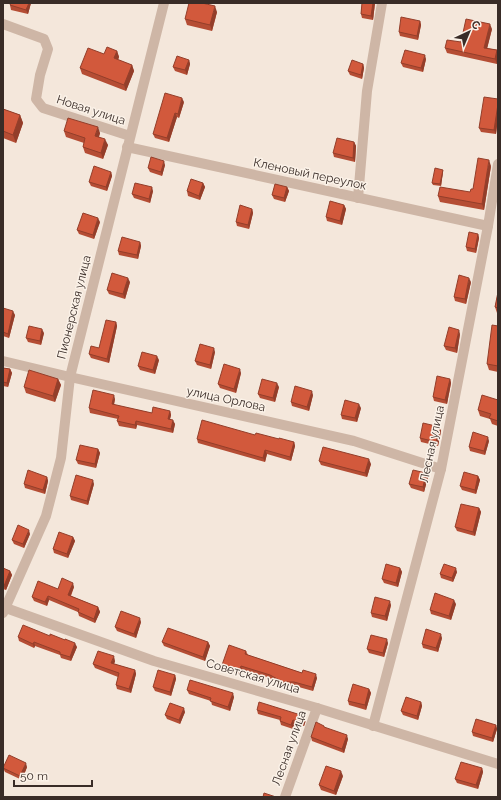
<svg xmlns="http://www.w3.org/2000/svg" width="501" height="800" viewBox="0 0 501 800" font-family="Raleway,sans-serif">
  <rect width="100%" height="100%" fill="#f4e7db"/>
  <g fill="none" stroke-linecap="round" stroke-linejoin="round">
    <g stroke="#ceb6a6" stroke-width="10">
      <polyline points="3,24 44,39 48,49 40,75 36,99 43,108 130,136"/>
      <polyline points="127,147 488,226"/>
      <polyline points="358,198 367,91 382,3"/>
      <polyline points="3,361 70,377 354,441 441,469"/>
      <polyline points="3,607 154,661 317,708 498,764"/>
      <polyline points="3,613 46,516 61,458 70,377 164,3"/>
      <polyline points="373,726 441,469 488,226 498,164"/>
      <polyline points="285,797 317,708"/>
    </g>
  </g>
  <g fill="#b54d34">
    <polygon points="11,3 31,3 28,14 11,10 10,5"/>
    <polygon points="362,3 375,3 373,20 362,18 361,14"/>
    <polygon points="217,12 212,31 187,25 185,19"/>
    <polygon points="420,21 421,25 418,40 400,36 399,32"/>
    <polygon points="492,29 487,48 497,50 497,64 447,53 445,48 461,42"/>
    <polygon points="117,51 119,57 118,60 132,65 134,71 126,91 82,74 80,68 104,54"/>
    <polygon points="426,59 423,72 403,67 401,63"/>
    <polygon points="189,60 190,64 187,75 175,71 173,67"/>
    <polygon points="363,64 364,68 362,79 350,75 348,71"/>
    <polygon points="498,99 498,118 496,134 481,132 479,128"/>
    <polygon points="184,102 179,118 177,117 169,142 155,138 153,134"/>
    <polygon points="3,109 20,115 23,123 16,143 3,138"/>
    <polygon points="64,131 100,133 99,137 108,145 103,159 85,153 83,147 84,143 66,137"/>
    <polygon points="354,142 356,146 355,162 334,157 333,153"/>
    <polygon points="165,165 162,176 150,172 148,168"/>
    <polygon points="491,166 484,210 440,202 438,196 470,192 473,189"/>
    <polygon points="443,170 443,172 441,186 433,185 432,183"/>
    <polygon points="111,172 112,176 107,191 91,186 89,182"/>
    <polygon points="203,183 205,187 200,200 188,196 187,191"/>
    <polygon points="287,187 289,191 285,202 274,199 272,195"/>
    <polygon points="153,191 150,203 134,198 132,194"/>
    <polygon points="344,205 346,209 342,225 327,221 326,217"/>
    <polygon points="252,209 253,213 249,229 237,226 236,222"/>
    <polygon points="100,222 94,239 79,234 77,230"/>
    <polygon points="478,234 479,238 476,253 467,251 466,247"/>
    <polygon points="140,242 141,246 138,259 119,255 118,251"/>
    <polygon points="130,282 125,299 109,294 107,290"/>
    <polygon points="471,282 466,304 455,301 454,297"/>
    <polygon points="498,292 498,313 497,313 495,307"/>
    <polygon points="3,308 15,315 9,338 3,336"/>
    <polygon points="116,322 117,326 109,363 91,358 89,354 99,348"/>
    <polygon points="498,326 498,372 489,370 487,364"/>
    <polygon points="44,333 41,345 28,342 26,338"/>
    <polygon points="460,334 457,353 446,350 444,346"/>
    <polygon points="215,352 211,369 197,365 195,361"/>
    <polygon points="159,360 155,374 140,370 138,366"/>
    <polygon points="3,368 10,369 12,373 8,387 3,386"/>
    <polygon points="241,373 236,393 220,388 218,384"/>
    <polygon points="58,379 61,385 55,402 26,393 24,387"/>
    <polygon points="450,379 451,383 447,404 434,401 433,397"/>
    <polygon points="279,387 275,402 260,398 258,394"/>
    <polygon points="313,395 309,411 292,406 291,402"/>
    <polygon points="115,399 114,405 152,413 170,411 171,415 170,419 175,424 173,433 137,425 136,429 119,426 117,421 118,419 90,413 89,408"/>
    <polygon points="498,400 498,426 492,424 490,419 480,416 478,410"/>
    <polygon points="361,408 357,422 342,419 341,415"/>
    <polygon points="440,427 441,431 438,446 421,442 420,438"/>
    <polygon points="255,435 294,442 295,446 291,461 267,454 265,462 198,443 197,439"/>
    <polygon points="489,441 485,455 470,451 469,447"/>
    <polygon points="98,449 100,453 96,468 78,464 76,460"/>
    <polygon points="319,461 371,464 367,477 321,465"/>
    <polygon points="426,473 428,477 424,492 411,488 409,484"/>
    <polygon points="478,476 480,480 476,494 462,490 460,486"/>
    <polygon points="47,477 48,481 45,494 25,488 24,484"/>
    <polygon points="94,484 88,505 71,500 70,496"/>
    <polygon points="479,508 481,512 475,536 457,531 455,527"/>
    <polygon points="30,534 24,548 14,544 12,540"/>
    <polygon points="73,537 75,541 68,558 54,553 53,549"/>
    <polygon points="3,568 10,571 12,575 6,590 3,589"/>
    <polygon points="400,568 402,572 398,587 384,583 382,579"/>
    <polygon points="457,572 453,582 441,578 440,574"/>
    <polygon points="74,587 71,596 98,607 100,612 95,623 79,616 78,612 49,600 47,606 34,601 32,597 58,589"/>
    <polygon points="456,604 451,620 431,614 430,610"/>
    <polygon points="391,605 387,621 372,617 371,613"/>
    <polygon points="141,622 136,638 117,631 115,627"/>
    <polygon points="50,636 77,647 71,661 61,658 60,655 35,646 34,648 19,641 18,637"/>
    <polygon points="442,638 438,652 423,648 422,644"/>
    <polygon points="162,642 208,642 210,646 205,661 164,646"/>
    <polygon points="388,643 384,657 369,653 367,649"/>
    <polygon points="246,651 248,655 317,678 313,691 295,686 284,686 272,679 242,670 241,675 223,669 222,665"/>
    <polygon points="115,661 114,664 135,670 136,674 131,693 117,689 116,685 118,677 95,668 93,664"/>
    <polygon points="175,675 176,679 171,696 155,691 153,687"/>
    <polygon points="369,689 371,693 366,710 349,705 348,701"/>
    <polygon points="187,690 234,697 230,711 212,705 211,701 189,694"/>
    <polygon points="421,702 422,706 418,720 403,715 401,711"/>
    <polygon points="257,710 304,716 306,720 304,726 294,724 293,729 281,725 280,721 280,720 258,714"/>
    <polygon points="185,712 180,724 167,719 165,715"/>
    <polygon points="496,725 497,729 493,742 473,736 472,732"/>
    <polygon points="325,728 348,739 344,753 312,741 311,737"/>
    <polygon points="27,767 22,780 5,772 3,768"/>
    <polygon points="482,768 483,772 478,789 457,783 455,779"/>
    <polygon points="343,776 336,795 321,790 319,785"/>
  </g>
  <g fill="#933e2a">
    <polygon points="29,3 31,3 28,14 26,10"/>
    <polygon points="373,3 375,3 373,20 371,16"/>
    <polygon points="215,6 217,12 212,31 210,25"/>
    <polygon points="420,21 421,25 418,40 417,36"/>
    <polygon points="490,24 492,29 486,53 484,48"/>
    <polygon points="497,50 498,53 498,59 497,64 495,59"/>
    <polygon points="117,51 119,57 116,64 114,58"/>
    <polygon points="425,55 426,59 423,72 421,68"/>
    <polygon points="189,60 190,64 187,75 185,70"/>
    <polygon points="363,64 364,68 362,79 361,75"/>
    <polygon points="132,65 134,71 126,91 124,85"/>
    <polygon points="182,98 184,102 179,118 178,114"/>
    <polygon points="498,104 498,118 496,134 494,130"/>
    <polygon points="175,113 177,117 169,142 167,138"/>
    <polygon points="20,115 23,123 16,143 13,135"/>
    <polygon points="98,127 100,133 97,142 95,136"/>
    <polygon points="105,139 108,145 103,159 101,153"/>
    <polygon points="354,142 356,146 355,162 353,158"/>
    <polygon points="489,160 491,166 484,210 482,204"/>
    <polygon points="164,161 165,165 162,176 161,172"/>
    <polygon points="443,170 443,172 441,186 440,184"/>
    <polygon points="111,172 112,176 107,191 106,187"/>
    <polygon points="203,183 205,187 200,200 199,196"/>
    <polygon points="152,187 153,191 150,203 149,199"/>
    <polygon points="287,187 289,191 285,202 284,198"/>
    <polygon points="344,205 346,209 342,225 340,221"/>
    <polygon points="252,209 253,213 249,229 248,225"/>
    <polygon points="98,218 100,222 94,239 93,235"/>
    <polygon points="478,234 479,238 476,253 475,249"/>
    <polygon points="140,242 141,246 138,259 137,255"/>
    <polygon points="128,278 130,282 125,299 123,294"/>
    <polygon points="469,278 471,282 466,304 465,299"/>
    <polygon points="13,311 15,315 9,338 8,334"/>
    <polygon points="116,322 117,326 109,363 107,359"/>
    <polygon points="42,329 44,333 41,345 40,341"/>
    <polygon points="459,330 460,334 457,353 455,348"/>
    <polygon points="214,348 215,352 211,369 210,365"/>
    <polygon points="157,356 159,360 155,374 153,370"/>
    <polygon points="10,369 12,373 8,387 7,383"/>
    <polygon points="240,369 241,373 236,393 234,389"/>
    <polygon points="58,379 61,385 55,402 53,396"/>
    <polygon points="450,379 451,383 447,404 445,400"/>
    <polygon points="277,383 279,387 275,402 273,398"/>
    <polygon points="312,391 313,395 309,411 307,407"/>
    <polygon points="114,395 115,399 113,408 112,404"/>
    <polygon points="359,404 361,408 357,422 355,418"/>
    <polygon points="170,411 171,415 169,423 168,419"/>
    <polygon points="173,420 175,424 173,433 171,429"/>
    <polygon points="136,421 137,425 136,429 135,425"/>
    <polygon points="440,427 441,431 438,446 436,442"/>
    <polygon points="488,437 489,441 485,455 484,451"/>
    <polygon points="294,442 295,446 291,461 290,457"/>
    <polygon points="98,449 100,453 96,468 95,464"/>
    <polygon points="265,450 267,454 265,462 263,458"/>
    <polygon points="369,459 371,464 367,477 365,473"/>
    <polygon points="426,473 428,477 424,492 423,487"/>
    <polygon points="478,476 480,480 476,494 475,490"/>
    <polygon points="47,477 48,481 45,494 43,490"/>
    <polygon points="93,480 94,484 88,505 87,501"/>
    <polygon points="479,508 481,512 475,536 473,532"/>
    <polygon points="29,530 30,534 24,548 23,544"/>
    <polygon points="73,537 75,541 68,558 67,554"/>
    <polygon points="400,568 402,572 398,587 396,583"/>
    <polygon points="456,568 457,572 453,582 452,578"/>
    <polygon points="10,571 12,575 6,590 4,586"/>
    <polygon points="73,583 74,587 69,599 68,595"/>
    <polygon points="48,596 49,600 47,606 45,602"/>
    <polygon points="454,600 456,604 451,620 449,616"/>
    <polygon points="390,601 391,605 387,621 385,616"/>
    <polygon points="98,607 100,612 95,623 94,619"/>
    <polygon points="140,618 141,622 136,638 134,634"/>
    <polygon points="441,634 442,638 438,652 436,648"/>
    <polygon points="387,639 388,643 384,657 383,653"/>
    <polygon points="34,642 35,646 34,648 33,644"/>
    <polygon points="208,642 210,646 205,661 203,657"/>
    <polygon points="75,643 77,647 71,661 70,657"/>
    <polygon points="114,656 115,661 113,667 111,663"/>
    <polygon points="241,666 242,670 241,675 239,671"/>
    <polygon points="135,670 136,674 131,693 129,689"/>
    <polygon points="316,674 317,678 313,691 312,687"/>
    <polygon points="175,675 176,679 171,696 170,692"/>
    <polygon points="369,689 371,693 366,710 365,705"/>
    <polygon points="233,693 234,697 230,711 228,707"/>
    <polygon points="421,702 422,706 418,720 417,716"/>
    <polygon points="184,708 185,712 180,724 179,720"/>
    <polygon points="304,716 306,720 304,726 302,722"/>
    <polygon points="293,720 294,724 293,729 291,725"/>
    <polygon points="496,725 497,729 493,742 492,738"/>
    <polygon points="347,735 348,739 344,753 342,749"/>
    <polygon points="26,763 27,767 22,780 20,776"/>
    <polygon points="482,768 483,772 478,789 476,785"/>
    <polygon points="341,771 343,776 336,795 334,791"/>
  </g>
  <g fill="#d2593c" stroke="#933e2a">
    <polygon points="11,3 29,3 26,10 10,5"/>
    <polygon points="189,3 202,3 215,6 210,25 185,19"/>
    <polygon points="362,3 373,3 371,16 361,14"/>
    <polygon points="401,17 420,21 417,36 399,32"/>
    <polygon points="466,19 490,24 484,48 497,50 495,59 445,48 447,40 461,42"/>
    <polygon points="107,47 117,51 114,58 132,65 124,85 80,68 88,48 104,54"/>
    <polygon points="405,50 425,55 421,68 401,63"/>
    <polygon points="177,56 189,60 185,70 173,67"/>
    <polygon points="352,60 363,64 361,75 348,71"/>
    <polygon points="165,93 182,98 178,114 175,113 167,138 153,134"/>
    <polygon points="484,97 498,99 498,104 494,130 479,128"/>
    <polygon points="3,109 20,115 13,135 3,131"/>
    <polygon points="68,118 98,127 95,136 105,139 101,153 83,147 85,138 64,131"/>
    <polygon points="337,138 354,142 353,158 333,153"/>
    <polygon points="151,157 164,161 161,172 148,168"/>
    <polygon points="478,158 489,160 482,204 438,196 440,187 470,192 471,189 473,189"/>
    <polygon points="94,166 111,172 106,187 89,182"/>
    <polygon points="435,168 443,170 440,184 432,183"/>
    <polygon points="191,179 203,183 199,196 187,191"/>
    <polygon points="135,183 152,187 149,199 132,194"/>
    <polygon points="275,184 287,187 284,198 272,195"/>
    <polygon points="330,201 344,205 340,221 326,217"/>
    <polygon points="240,205 252,209 248,225 236,222"/>
    <polygon points="83,213 98,218 93,235 77,230"/>
    <polygon points="469,232 478,234 475,249 466,247"/>
    <polygon points="122,237 140,242 137,255 118,251"/>
    <polygon points="112,273 128,278 123,294 107,290"/>
    <polygon points="459,275 469,278 465,299 454,297"/>
    <polygon points="498,292 498,308 495,307"/>
    <polygon points="3,308 13,311 8,334 3,332"/>
    <polygon points="106,320 116,322 107,359 89,354 91,346 99,348"/>
    <polygon points="492,325 498,326 498,366 487,364"/>
    <polygon points="29,326 42,329 40,341 26,338"/>
    <polygon points="449,327 459,330 455,348 444,346"/>
    <polygon points="200,344 214,348 210,365 195,361"/>
    <polygon points="142,352 157,356 153,370 138,366"/>
    <polygon points="224,364 240,369 234,389 218,384"/>
    <polygon points="3,368 10,369 7,383 3,382"/>
    <polygon points="29,370 58,379 53,396 24,387"/>
    <polygon points="437,376 450,379 445,400 433,397"/>
    <polygon points="262,379 277,383 273,398 258,394"/>
    <polygon points="295,386 312,391 307,407 291,402"/>
    <polygon points="93,390 114,395 112,404 152,413 153,407 170,411 168,419 173,420 171,429 136,421 135,425 117,421 119,416 89,408"/>
    <polygon points="482,395 498,400 498,421 489,418 491,414 478,410"/>
    <polygon points="345,400 359,404 355,418 341,415"/>
    <polygon points="202,420 255,435 256,433 279,439 279,438 294,442 290,457 265,450 263,458 197,439"/>
    <polygon points="423,423 440,427 436,442 420,438"/>
    <polygon points="473,432 488,437 484,451 469,447"/>
    <polygon points="80,445 98,449 95,464 76,460"/>
    <polygon points="323,447 369,459 365,473 319,461"/>
    <polygon points="28,470 47,477 43,490 24,484"/>
    <polygon points="413,470 426,473 423,487 409,484"/>
    <polygon points="464,472 478,476 475,490 460,486"/>
    <polygon points="76,475 93,480 87,501 70,496"/>
    <polygon points="461,504 479,508 473,532 455,527"/>
    <polygon points="18,525 29,530 23,544 12,540"/>
    <polygon points="59,532 73,537 67,554 53,549"/>
    <polygon points="386,564 400,568 396,583 382,579"/>
    <polygon points="444,564 456,568 452,578 440,574"/>
    <polygon points="3,568 10,571 4,586 3,585"/>
    <polygon points="62,578 73,583 68,595 98,607 94,619 78,612 79,609 48,596 45,602 32,597 38,581 58,589"/>
    <polygon points="435,593 454,600 449,616 430,610"/>
    <polygon points="375,597 390,601 385,616 371,613"/>
    <polygon points="121,611 140,618 134,634 115,627"/>
    <polygon points="23,625 50,636 50,634 65,640 65,639 75,643 70,657 60,654 60,652 34,642 33,644 18,637"/>
    <polygon points="168,628 208,642 203,657 162,642"/>
    <polygon points="426,629 441,634 436,648 422,644"/>
    <polygon points="371,635 387,639 383,653 367,649"/>
    <polygon points="229,645 246,651 245,654 302,673 303,670 316,674 312,687 294,682 283,682 270,675 241,666 239,671 222,665"/>
    <polygon points="98,651 114,656 111,663 135,670 129,689 116,685 119,673 93,664"/>
    <polygon points="158,670 175,675 170,692 153,687"/>
    <polygon points="190,680 233,693 228,707 210,701 211,698 187,690"/>
    <polygon points="353,684 369,689 365,705 348,701"/>
    <polygon points="406,697 421,702 417,716 401,711"/>
    <polygon points="259,702 304,716 302,722 293,720 291,725 280,721 281,717 257,710"/>
    <polygon points="170,703 184,708 179,720 165,715"/>
    <polygon points="476,719 496,725 492,738 472,732"/>
    <polygon points="316,722 324,726 324,727 347,735 342,749 311,737"/>
    <polygon points="9,755 26,763 20,776 3,768"/>
    <polygon points="461,762 482,768 476,785 455,779"/>
    <polygon points="326,766 341,771 334,791 319,785"/>
    <polygon points="264,793 276,797 263,797"/>
  </g>
  <g text-anchor="middle" stroke-width="3" stroke-linejoin="round" paint-order="stroke">
    <g font-size="12" fill="#392c27" stroke="#fbf2e8">
      <text transform="translate(91 110) rotate(18)" y="4">Новая улица</text>
      <text transform="translate(310 174) rotate(12)" y="4">Кленовый переулок</text>
      <text transform="translate(74 307) rotate(-76)" y="4">Пионерская улица</text>
      <text transform="translate(226 399) rotate(12)" y="4">улица Орлова</text>
      <text transform="translate(432 444) rotate(-78)" y="4">Лесная улица</text>
      <text transform="translate(253 676) rotate(16)" y="4">Советская улица</text>
      <text transform="translate(289 748) rotate(-70)" y="4">Лесная улица</text>
    </g>
  </g>
  <rect width="501" height="800" fill="none" stroke="#392c27" stroke-width="8"/>
  <g transform="translate(469 32) rotate(44)" stroke="#fbf2e8" stroke-width="3" paint-order="stroke">
  <path d="M0-3L7 15L0 10L-7 15Z" fill="#392c27"/>
  <text y="-6" font-size="11" font-weight="bold" text-anchor="middle" fill="#392c27">С</text>
  </g>
  <path d="M14 780v6h78v-6" fill="none" stroke="#392c27" stroke-width="2"/>
  <text x="20" y="780" font-size="12" fill="#392c27" stroke="#fbf2e8" stroke-width="3" paint-order="stroke">50 m</text>
</svg>
